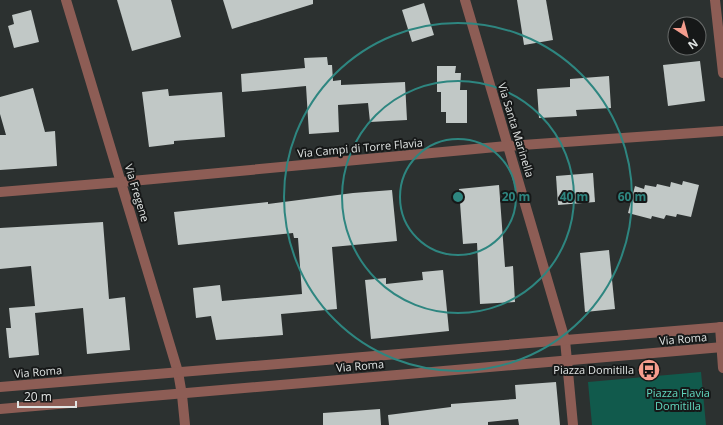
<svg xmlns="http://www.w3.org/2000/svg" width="723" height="425" viewBox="0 0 723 425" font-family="'Open Sans',sans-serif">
  <rect width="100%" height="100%" fill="#2c3130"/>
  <polygon fill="#115a4c" points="701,372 706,425 592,425 588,382"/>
  <g fill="#c1c8c6">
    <polygon points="117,0 171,0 181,37 132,51"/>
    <polygon points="223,0 313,0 313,4 232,29"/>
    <polygon points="517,0 546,0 553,40 524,45"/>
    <polygon points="424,3 434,35 412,42 402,10"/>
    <polygon points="31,10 39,42 14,48 8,26 14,24 12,15"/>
    <polygon points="327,57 328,65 332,65 333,81 341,80 341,85 405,82 407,120 370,122 368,103 338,105 339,132 309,134 306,86 242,92 241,74 305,68 304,58"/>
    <polygon points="700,61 705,101 668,106 663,65"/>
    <polygon points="437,66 456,66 455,73 461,73 460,90 467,90 467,123 446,123 446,112 441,112 441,92 437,92"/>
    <polygon points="609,76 611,108 576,110 577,116 539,118 537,89 570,87 570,79"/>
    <polygon points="33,88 45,132 55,131 57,166 0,170 0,135 6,135 0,114 0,97"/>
    <polygon points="168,89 169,96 222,92 225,137 174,141 174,144 149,147 142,92"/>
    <polygon points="593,173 595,202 558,205 556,176"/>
    <polygon points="683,181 699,185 691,217 677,214 676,217 666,215 664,219 652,216 651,219 628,213 635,186 644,189 645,185 656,187 657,184 670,187 671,182 682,185"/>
    <polygon points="499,185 505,267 513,266 515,302 480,304 477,243 463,244 459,189"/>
    <polygon points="392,190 397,241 332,247 337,309 281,314 283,335 216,340 211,316 196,318 193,288 220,285 222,301 302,294 298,238 294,238 293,233 178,245 174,212 268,202 268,204 353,193"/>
    <polygon points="103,222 109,299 125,297 130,350 87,354 83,308 35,313 39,355 9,358 6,328 11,328 9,308 35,306 31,266 0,269 0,228"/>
    <polygon points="609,250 615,309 585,312 580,253"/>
    <polygon points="443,270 449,331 371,339 365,280 386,278 386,284 423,280 422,272"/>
    <polygon points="556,382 560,425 519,425 518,419 488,422 488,425 389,425 388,415 451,407 451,404 516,399 515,385"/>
    <polygon points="380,409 381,425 323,425 323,413"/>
  </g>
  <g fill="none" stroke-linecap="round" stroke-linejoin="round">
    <g stroke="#8d5d55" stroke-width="10">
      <polyline points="66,0 178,372 182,395 185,425"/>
      <polyline points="465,0 565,340 573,425"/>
      <polyline points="715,0 723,73"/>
      <polyline points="0,192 121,182 507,146 723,131"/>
      <polyline points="720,327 723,368"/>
      <polyline points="0,387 723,327"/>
      <polyline points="0,409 723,347"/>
    </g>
  </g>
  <g fill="none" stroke="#2e8680" stroke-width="2">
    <circle cx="458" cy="197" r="58"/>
    <circle cx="458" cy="197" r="116"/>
    <circle cx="458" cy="197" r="174"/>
  </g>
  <defs>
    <g id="bus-disc" transform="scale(1.15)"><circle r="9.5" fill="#f59d8e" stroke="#161818"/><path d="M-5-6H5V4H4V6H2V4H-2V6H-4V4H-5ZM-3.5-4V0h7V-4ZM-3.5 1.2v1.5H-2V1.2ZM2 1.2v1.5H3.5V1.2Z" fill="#111"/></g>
  </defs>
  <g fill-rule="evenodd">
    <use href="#bus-disc" x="649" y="370"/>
  </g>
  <g text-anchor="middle" stroke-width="4" stroke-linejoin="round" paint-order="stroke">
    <g font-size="11" fill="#e0e4e3" stroke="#161818">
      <text transform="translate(516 130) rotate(73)" y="4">Via Santa Marinella</text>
      <text transform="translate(360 148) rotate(-5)" y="4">Via Campi di Torre Flavia</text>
      <text transform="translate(137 193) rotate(73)" y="4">Via Fregene</text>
      <text transform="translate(683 339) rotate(-5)" y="4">Via Roma</text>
      <text transform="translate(360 366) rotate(-5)" y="4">Via Roma</text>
      <text transform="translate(38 372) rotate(-5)" y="4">Via Roma</text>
    </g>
    <g font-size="11" fill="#e0e4e3" stroke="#161818" text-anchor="end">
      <text x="634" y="374">Piazza Domitilla</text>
    </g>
    <g font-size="11" fill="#62d8bf" stroke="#161818">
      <text x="678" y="397">Piazza Flavia<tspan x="678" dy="13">Domitilla</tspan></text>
    </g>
  </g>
  <circle cx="458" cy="197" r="6" fill="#2e8680" stroke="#161818" stroke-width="2"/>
  <g font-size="12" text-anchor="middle" font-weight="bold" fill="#2e8680" stroke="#161818" stroke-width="4" stroke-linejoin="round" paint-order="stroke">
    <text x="516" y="201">20 m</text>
    <text x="574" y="201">40 m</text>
    <text x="632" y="201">60 m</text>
  </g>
  <g transform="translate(687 36) rotate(144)"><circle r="19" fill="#161818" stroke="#676a69"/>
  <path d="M0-3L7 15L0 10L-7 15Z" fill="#f59d8e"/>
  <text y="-6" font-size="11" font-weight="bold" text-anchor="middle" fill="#e0e4e3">N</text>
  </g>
  <path d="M18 401v6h58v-6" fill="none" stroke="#e0e4e3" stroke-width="2"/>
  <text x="24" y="401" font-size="12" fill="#e0e4e3" stroke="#161818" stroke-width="3" paint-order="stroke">20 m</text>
</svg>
